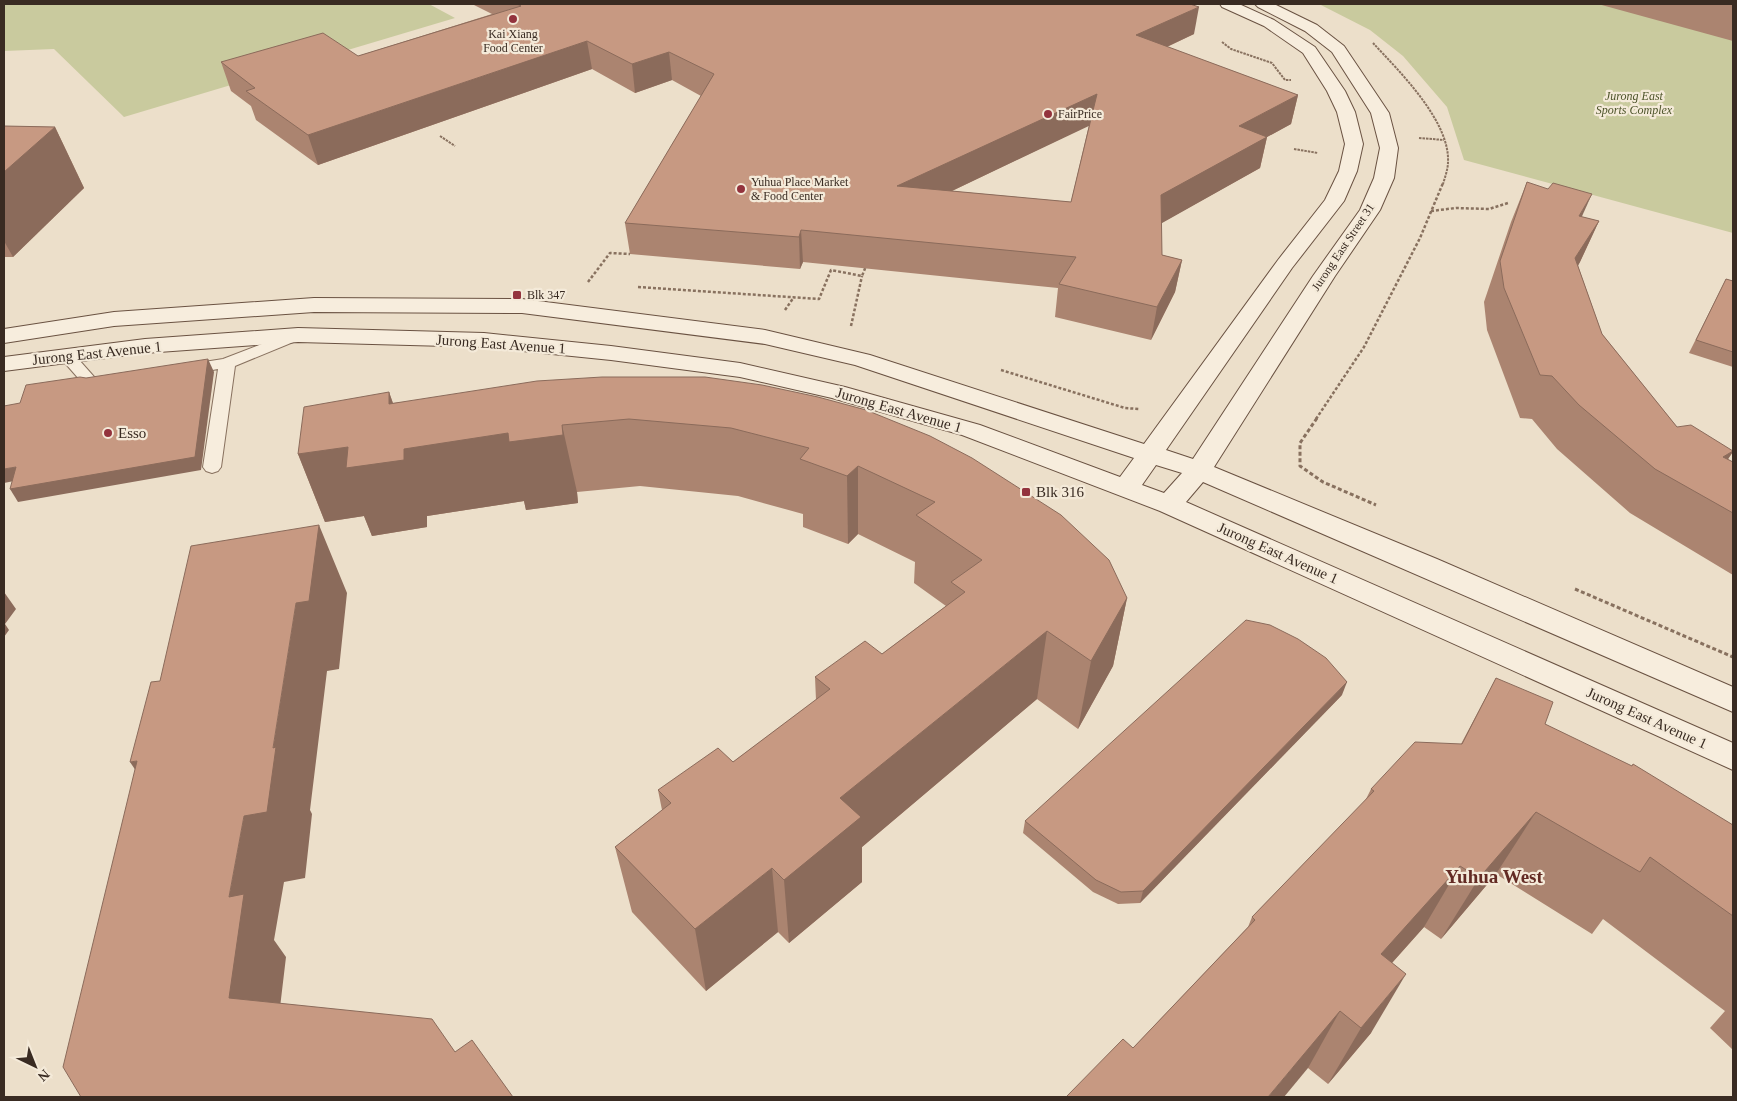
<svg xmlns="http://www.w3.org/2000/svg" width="1737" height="1101" viewBox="0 0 1737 1101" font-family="Georgia,serif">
  <rect width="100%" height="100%" fill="#ecdfca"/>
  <g fill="#c9ca9e">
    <polygon points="4,4 429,4 455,18 124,117 54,49 4,51"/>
    <polygon points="1319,4 1733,4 1733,233 1464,160 1447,107 1403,56 1370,30"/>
  </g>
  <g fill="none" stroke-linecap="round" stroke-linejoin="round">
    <g stroke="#88715f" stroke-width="2">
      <g id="lane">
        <polygon points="298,330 303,332 306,335 303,338 235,366 221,467 218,471 212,473 206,471 203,467 218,369 185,375 179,373 177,370 179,367 185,365 223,359"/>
        <path d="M66 350 72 352 96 379H115L117 382 115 385C106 388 95 390 86 387L58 355 60 352Z"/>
      </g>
    </g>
    <g stroke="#6a5242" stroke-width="2">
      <path id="secondary" d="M1220 4H1239L1274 20 1315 47 1345 91 1355 112 1363 144 1357 171 1344 201 1292 268 1166 450 1193 459 1313 276 1360 210 1374 178 1380 148 1371 113 1332 52 1305 31 1258 7 1255 4H1274L1317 25 1344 46 1389 113 1398 148 1394 178 1380 210 1335 276 1214 467 1437 559 1733 687V712L1203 482 1186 502 1733 743V770L1160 511 962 435 832 398 740 377 611 360 484 347 298 342 145 353 4 371V357L145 339 298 328 484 333 611 346 740 363 845 387 980 425 1120 477 1134 458 855 365 765 344 522 313 314 312 114 326 4 343V329L114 312 314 298 522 299 765 330 870 355 1144 444 1278 260 1325 200 1339 171 1345 144 1337 112 1327 91 1303 53 1264 26 1222 7ZM1156 465 1182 473 1164 493 1142 485Z"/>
    </g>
    <g stroke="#88715f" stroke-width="2" stroke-dasharray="2.5 1" stroke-linecap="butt">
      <polyline points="1222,42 1231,49 1272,63 1285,80 1291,80"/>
      <path d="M1373 43C1399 71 1450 121 1448 162 1448 169 1445 177 1443 184"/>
      <polyline points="440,136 455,146"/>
      <polyline points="1419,138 1444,140"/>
      <polyline points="1294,149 1318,153"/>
    </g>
    <g stroke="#88715f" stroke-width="2.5" stroke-dasharray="3 2" stroke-linecap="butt">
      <polyline points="1431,211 1456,208 1489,209 1508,203"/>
      <polyline points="588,282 610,253 630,254"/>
      <polyline points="638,287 819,299 831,270 862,276 866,266"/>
      <polyline points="785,310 794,297"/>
      <polyline points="851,326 862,276"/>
      <polyline points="1001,370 1125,408 1139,409"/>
      <polyline points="1316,419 1364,347 1420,238 1443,183"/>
    </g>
    <g stroke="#88715f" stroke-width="3" stroke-dasharray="4 2.5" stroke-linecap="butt">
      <polyline points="1317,418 1300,443 1300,466 1323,482 1376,505"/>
      <polyline points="1575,589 1733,657"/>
    </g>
    <use href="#lane" fill="#f7eddd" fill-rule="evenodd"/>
    <use href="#secondary" fill="#f7eddd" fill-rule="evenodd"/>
  </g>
  <g fill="#ab8470" fill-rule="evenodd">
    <path d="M472 4H1190L1194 34 1167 47 1298 95 1291 124 1267 137 1260 168 1161 223 1162 255 1182 260 1175 292 1151 340 1055 317 1058 288 803 262 800 269 630 254 625 223 701 96 672 80 635 93 592 69 318 165 256 120 251 106 231 91 221 62 358 56 492 14ZM1089 125 1071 202 952 191Z"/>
    <polygon points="1598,4 1733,4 1733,41"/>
    <polygon points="4,126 55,127 84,188 13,257 4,257"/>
    <polygon points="1527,182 1582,217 1599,221 1578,266 1602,334 1677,427 1733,452 1728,459 1733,462 1733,575 1630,513 1557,449 1532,419 1520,418 1487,330 1484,302 1511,222"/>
    <polygon points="1726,279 1733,281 1733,367 1689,353"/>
    <polygon points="705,377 1127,598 1113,666 1078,729 1037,699 862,847 862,882 789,943 778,932 706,991 632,912 615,847 662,810 658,790 733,762 816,700 815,677 882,654 946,606 914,583 915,562 858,534 848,544 803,527 803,514 738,496 640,486 577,492 578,503 526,510 524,501 427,516 427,527 372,536 364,516 325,522 298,454 389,392 393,403"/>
    <polygon points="1496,678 1545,724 1733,825 1733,1050 1710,1028 1725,1011 1603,919 1592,934 1496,874 1441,939 1424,927 1392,963 1371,1033 1328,1084 1308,1068 1133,1048 1248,927 1252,917 1365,801 1371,789 1461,744"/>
    <polygon points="1342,695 1140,903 1118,904 1093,892 1023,833 1025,821"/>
  </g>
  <g fill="#8b6b5b">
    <polygon points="1199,7 1194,34 1132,63 1136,35"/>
    <polygon points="587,41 592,69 318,165 308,135"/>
    <polygon points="669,52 672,80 635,93 632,64"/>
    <polygon points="1097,94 1093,124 897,217 897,186"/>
    <polygon points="1298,95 1291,124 1267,137 1260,168 1155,227 1161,195 1239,126"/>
    <polygon points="55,127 84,188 13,257 4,241 4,172"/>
    <polygon points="1592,194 1574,234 1579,216"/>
    <polygon points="1599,221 1580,262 1557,299 1575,258"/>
    <polygon points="801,230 803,262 800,269 799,237"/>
    <polygon points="1182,260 1175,292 1151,340 1157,307"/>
    <polygon points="208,359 214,372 201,470 18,502 10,489"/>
    <polygon points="389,392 408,448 562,425 577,492 578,503 526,510 524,501 427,516 427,527 372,536 364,516 325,522 298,454 348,447 389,404"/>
    <polygon points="1733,451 1706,495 1723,457"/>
    <polygon points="858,466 858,534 848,544 847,476"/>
    <polygon points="16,467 24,479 4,483 4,469"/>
    <polygon points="319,525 347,593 339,669 327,671 310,810 312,814 305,878 284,882 274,940 286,957 274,1058 229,998 229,897 244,816 273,748 296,603"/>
    <polygon points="4,592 16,609 5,624 9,630 4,637"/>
    <polygon points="1127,598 1113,666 1078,729 1091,661"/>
    <polygon points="1047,631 1037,699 862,847 862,882 789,943 784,880 840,798"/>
    <polygon points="1347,682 1342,695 1140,903 1143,891"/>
    <polygon points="137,761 175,829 130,762"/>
    <polygon points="1536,812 1496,874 1441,939 1479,878"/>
    <polygon points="1460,866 1424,927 1347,1013 1381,954"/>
    <polygon points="772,868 778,932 706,991 695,929"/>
    <polygon points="1406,974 1371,1033 1328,1084 1361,1028"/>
    <polygon points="1340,1011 1308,1068 1284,1097 1268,1097"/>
  </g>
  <g fill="#c79982" stroke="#8b6b5b" fill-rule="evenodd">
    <path d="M517 4H1190L1199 7 1136 35 1298 95 1239 126 1267 137 1161 195 1162 255 1182 260 1157 307 1059 284 1076 257 801 230 799 237 625 223 714 74 669 52 632 64 587 41 308 135 246 91 255 88 221 62 323 33 358 56 521 6ZM1097 94 1071 202 897 186Z"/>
    <polygon points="4,126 55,127 4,172"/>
    <polygon points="1527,182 1548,189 1553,183 1592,194 1579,216 1599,221 1575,258 1602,334 1677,427 1691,425 1733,451 1723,457 1733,462 1733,513 1655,469 1579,405 1552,376 1540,375 1504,288 1500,261"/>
    <polygon points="1726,279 1733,281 1733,352 1696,340"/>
    <polygon points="208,359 195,457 10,489 16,467 4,469 4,406 20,403 26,385 80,377 86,378"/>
    <polygon points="602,377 705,377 762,385 818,397 866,410 930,436 972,458 1061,515 1109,560 1127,598 1091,661 1047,631 840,798 861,817 784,880 772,868 695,929 615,847 671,803 658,790 718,748 733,762 830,689 815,677 865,641 882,654 965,592 951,582 982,560 916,515 935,502 858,466 847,476 800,459 809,448 731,428 629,419 562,425 563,435 509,442 508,433 404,449 404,460 346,468 348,447 298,454 304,407 389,392 389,404 537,381"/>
    <polygon points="319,525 309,601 296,603 273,748 276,747 267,812 244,816 229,897 244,894 229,998 432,1019 455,1052 472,1040 513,1097 81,1097 63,1067 137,761 130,762 151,682 160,681 191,546"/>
    <polygon points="1246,620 1270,625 1298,639 1326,658 1347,682 1143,891 1121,892 1096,880 1025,821"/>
    <polygon points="1496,678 1553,702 1545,724 1632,766 1633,764 1733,825 1733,916 1650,857 1640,872 1536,812 1479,878 1460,866 1381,954 1406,974 1361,1028 1340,1011 1268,1097 1066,1097 1123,1039 1133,1048 1255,920 1252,917 1374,791 1371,789 1415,742 1462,744"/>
  </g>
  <g fill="#93333d" stroke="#f4ead9" stroke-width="2">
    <circle cx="513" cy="19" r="5"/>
    <circle cx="1048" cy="114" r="5"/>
    <circle cx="741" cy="189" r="5"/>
    <rect x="512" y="290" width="10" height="10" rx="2.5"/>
    <circle cx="108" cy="433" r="5"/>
    <rect x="1021" y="487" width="10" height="10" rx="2.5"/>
  </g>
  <g text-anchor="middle" stroke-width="4.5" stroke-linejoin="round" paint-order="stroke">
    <g font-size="12" fill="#392b22" stroke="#f4ead9" text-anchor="start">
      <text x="513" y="38" text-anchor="middle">Kai Xiang<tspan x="513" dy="14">Food Center</tspan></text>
      <text x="1058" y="118">FairPrice</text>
      <text x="751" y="186">Yuhua Place Market<tspan x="751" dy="14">&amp; Food Center</tspan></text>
      <text x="527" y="299">Blk 347</text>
    </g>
    <g font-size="12" font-style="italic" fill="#4d542a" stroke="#f4ead9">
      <text x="1634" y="100">Jurong East<tspan x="1634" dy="14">Sports Complex</tspan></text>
    </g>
    <g font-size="12" fill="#392b22" stroke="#f4ead9">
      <text transform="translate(1343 247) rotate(-56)" y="4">Jurong East Street 31</text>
    </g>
    <g font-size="15" fill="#392b22" stroke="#f4ead9">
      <text transform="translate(501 344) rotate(4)" y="5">Jurong East Avenue 1</text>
      <text transform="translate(97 353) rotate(-6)" y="5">Jurong East Avenue 1</text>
      <text transform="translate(899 410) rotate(16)" y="5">Jurong East Avenue 1</text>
      <text transform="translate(1278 553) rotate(24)" y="5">Jurong East Avenue 1</text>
      <text transform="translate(1647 718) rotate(24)" y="5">Jurong East Avenue 1</text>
    </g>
    <g font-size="15" fill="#392b22" stroke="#f4ead9" text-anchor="start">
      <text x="118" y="438">Esso</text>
      <text x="1036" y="497">Blk 316</text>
    </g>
    <g font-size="19" font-weight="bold" fill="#632b24" stroke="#f4ead9">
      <text x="1494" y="883">Yuhua West</text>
    </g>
  </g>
  <rect width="1737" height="1101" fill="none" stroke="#392b22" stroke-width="10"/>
  <g transform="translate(35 1066) rotate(137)" stroke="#f4ead9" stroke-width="4" paint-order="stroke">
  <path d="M0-4L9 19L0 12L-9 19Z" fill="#392b22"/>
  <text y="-8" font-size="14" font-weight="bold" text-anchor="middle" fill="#392b22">N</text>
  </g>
</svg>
